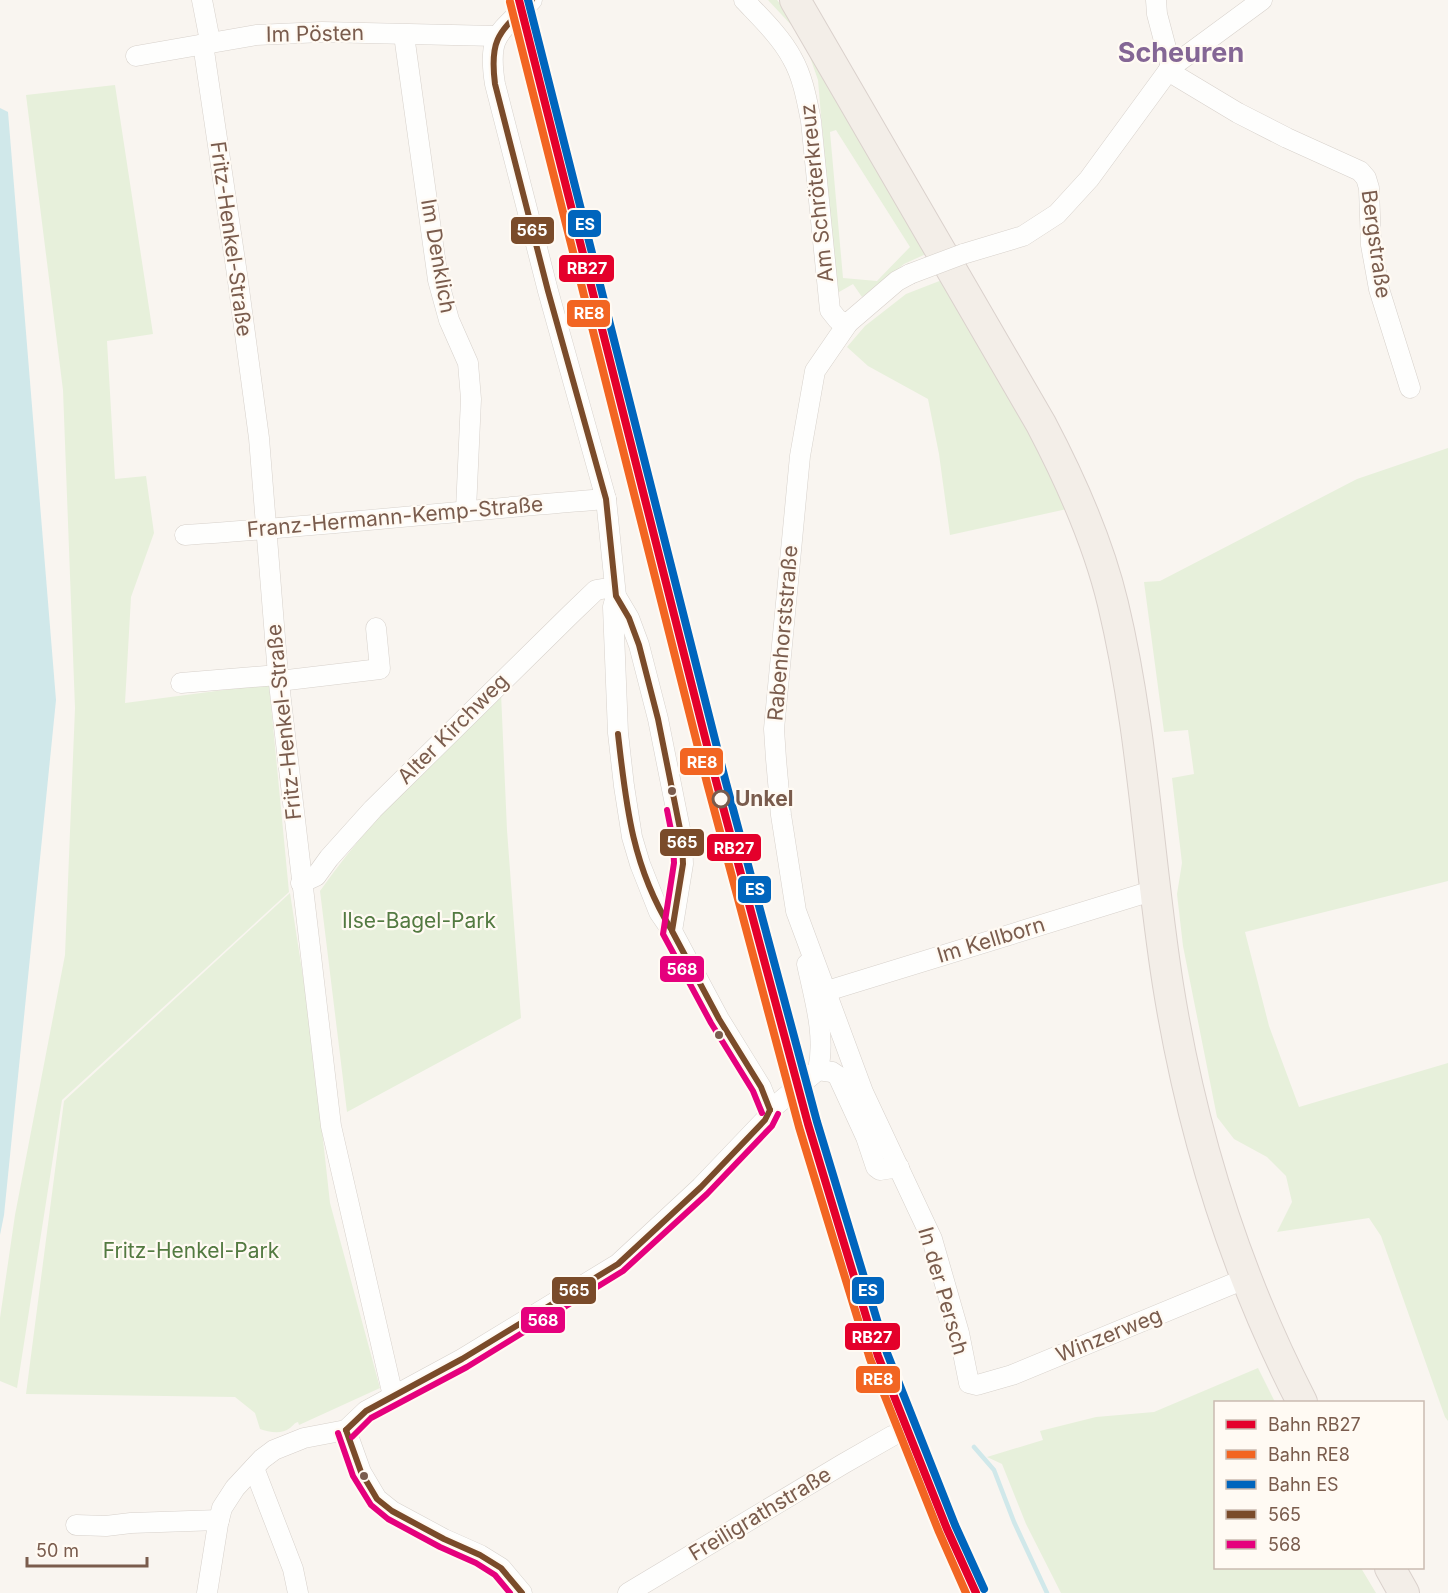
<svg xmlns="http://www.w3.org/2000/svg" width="1448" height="1593" viewBox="0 0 1448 1593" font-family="Inter,sans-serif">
  <rect width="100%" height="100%" fill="#f9f5f0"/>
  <g fill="#e7f0db" fill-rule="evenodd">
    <path d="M768 0H777L789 15 928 253 904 264 862 297 853 284 839 292 835 282 818 80 810 57 795 29ZM836 130 910 247 877 281 843 278 830 132Z"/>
    <polygon points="115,85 153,334 107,341 115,479 146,476 154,533 131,597 125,703 269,684 289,892 62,1100 17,1388 0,1381 0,1318 15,1215 65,955 75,708 63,390 26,95"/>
    <polygon points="942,280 1029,429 1067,509 950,535 939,454 928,399 868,366 847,347 865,326 906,294"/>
    <polygon points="1448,448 1448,881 1245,932 1269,1026 1299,1107 1448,1063 1448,1421 1445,1417 1381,1236 1369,1218 1277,1232 1292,1202 1286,1176 1267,1157 1234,1139 1217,1117 1183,946 1177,894 1182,863 1172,778 1194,774 1188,730 1164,732 1144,582 1160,581 1357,479"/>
    <path d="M501 693 507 830 521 1018 347 1112 320 891C372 817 437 755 501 693Z"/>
    <path d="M290 893 310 1022 330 1203 380 1388 299 1425 298 1422C294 1423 293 1426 290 1428 281 1435 269 1432 260 1429L255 1413 235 1397 26 1394 64 1101Z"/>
    <polygon points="1258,1368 1275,1402 1216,1402 1216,1568 1361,1568 1376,1593 1061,1593 1026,1524 1002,1464 987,1457 1043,1440 1040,1431 1096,1417 1154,1412"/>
  </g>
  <polygon fill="#d0e8ea" points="0,108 8,112 56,700 4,1215 0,1235"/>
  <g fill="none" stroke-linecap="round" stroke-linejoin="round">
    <polyline stroke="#d0e8ea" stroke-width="4.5" points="974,1447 994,1470 1014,1522 1047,1593"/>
    <g stroke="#d7d1cb" stroke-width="21">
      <g id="street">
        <polyline points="202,0 210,41"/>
        <path d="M532 0C499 34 487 34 495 84L548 291 606 499 616 596 629 618 639 645 658 719 682 839 683 864 672 931"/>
        <path d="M744 0C761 18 781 37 792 58 803 77 807 101 811 121L830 310 838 320 848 323"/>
        <polyline points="1156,0 1157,14 1171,67"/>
        <polyline points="404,35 438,280 449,320 468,363 471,399 466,510"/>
        <polyline points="203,44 237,274 259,438 278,675 331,1126 393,1396"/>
        <polyline points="136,56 256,35 322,32 496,36"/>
        <polyline points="1168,71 1238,113 1287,138 1360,171 1366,178 1369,188 1371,245 1379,289 1410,388"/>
        <polyline points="963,254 1023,236 1057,214 1089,179 1171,67 1262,0"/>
        <polyline points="910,274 897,281 848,323 815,371 800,456 774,729 776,759 781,815 796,911 863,1092 932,1239 959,1333 969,1383 977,1385 1012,1375 1247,1278"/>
        <path d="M185 535C325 526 465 510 606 499"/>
        <polyline points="616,596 613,607 618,733 624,786 632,837 640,864 659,912 672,931 719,1019 761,1087 770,1110"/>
        <polyline points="279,681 380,669 376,628"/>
        <polyline points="181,683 278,675"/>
        <polyline points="301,883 316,876 329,858 373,809 572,613 596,590 614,587"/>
        <path d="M807 964C814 998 826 1035 818 1070"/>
        <polyline points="827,991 1155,890"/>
        <polyline points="818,1070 832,1072 838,1076 866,1137 876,1167 880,1170 899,1167"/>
        <polyline points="346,1430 361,1472 377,1499 392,1511 444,1539 480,1555 501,1568 522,1593"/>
        <polyline points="254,1468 293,1569 298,1593"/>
        <polyline points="76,1525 106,1526 131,1523 219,1520"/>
        <polyline points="207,1593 218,1524 222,1508 235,1488 262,1459 274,1450 304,1438 346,1430 366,1411 462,1359 618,1264 701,1187 765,1120 770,1110 818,1070"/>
        <polyline points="628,1593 843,1464 892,1436"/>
      </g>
    </g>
    <g stroke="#dad1cc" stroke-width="32">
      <g id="primary">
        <path d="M795 0 1041 424C1071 481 1098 541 1113 604 1143 729 1148 858 1168 985 1191 1129 1235 1272 1302 1402"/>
        <polyline points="1390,1568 1404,1593"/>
      </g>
    </g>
    <use href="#street" stroke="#fefefd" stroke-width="20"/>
    <use href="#primary" stroke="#f3eee8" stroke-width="30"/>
    <g stroke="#d7d1cb" stroke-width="21" stroke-linecap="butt">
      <polyline id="street-bridge" points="910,274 963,254"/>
    </g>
    <use href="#street-bridge" stroke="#fefefd" stroke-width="20"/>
    <g stroke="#fffaf3" stroke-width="10">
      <g id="bus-1">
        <path d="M532 0C500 32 489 37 495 84L548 291 606 499 616 596 629 618 639 645 658 719 682 839 683 864 672 931 719 1019 761 1087 770 1110"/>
        <path d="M618 734C626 805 632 866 671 929"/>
        <polyline points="346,1430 366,1411 462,1359 618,1264 701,1187 765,1120 770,1110"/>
        <polyline points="346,1430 361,1472 377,1499 392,1511 444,1539 480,1555 501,1568 522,1593"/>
      </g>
    </g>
    <g stroke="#fffaf3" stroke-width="10">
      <g id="bus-2">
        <polyline points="667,810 673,840 674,863 663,934 711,1023 753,1091 762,1113"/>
        <polyline points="338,1433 353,1476 371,1505 388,1519 440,1547 476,1563 495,1575 510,1593"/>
        <polyline points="352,1437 371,1418 467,1367 623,1271 707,1194 772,1126 778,1114"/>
      </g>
    </g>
    <use href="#bus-1" stroke="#7a4b2a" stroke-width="6"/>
    <use href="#bus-2" stroke="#e5007d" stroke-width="6"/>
    <g stroke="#fffaf3" stroke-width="12">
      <polyline id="rail-1" points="519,0 716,781 808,1124 878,1356 947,1529 976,1593"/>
    </g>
    <g stroke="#fffaf3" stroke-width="12">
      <polyline id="rail-2" points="510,2 707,783 799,1127 870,1359 939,1532 966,1593"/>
    </g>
    <g stroke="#fffaf3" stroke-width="12">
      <polyline id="rail-3" points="528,0 725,779 817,1122 887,1353 955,1525 984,1589"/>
    </g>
    <use href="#rail-1" stroke="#e4002b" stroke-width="8"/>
    <use href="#rail-2" stroke="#f26522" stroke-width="8"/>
    <use href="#rail-3" stroke="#0065bd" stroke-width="8"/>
  </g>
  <g fill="#7a5c4d" stroke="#fffaf3" stroke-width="2">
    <circle cx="672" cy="791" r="5"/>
    <circle cx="719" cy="1035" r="5"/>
    <circle cx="364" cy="1476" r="5"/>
  </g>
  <circle fill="#fffaf3" stroke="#7a5c4d" stroke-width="3" cx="721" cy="799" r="8"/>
  <g text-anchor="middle" stroke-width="4.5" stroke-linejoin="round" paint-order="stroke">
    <g font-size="21" fill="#7a5c4d" stroke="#fffaf3">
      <text transform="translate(315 34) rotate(-1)" y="7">Im Pösten</text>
      <text transform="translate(817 193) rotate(-96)" y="7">Am Schröterkreuz</text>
      <text transform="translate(231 239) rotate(82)" y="7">Fritz-Henkel-Straße</text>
      <text transform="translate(1376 244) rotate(82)" y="7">Bergstraße</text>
      <text transform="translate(438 256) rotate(80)" y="7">Im Denklich</text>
      <text transform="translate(395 517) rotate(-5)" y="7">Franz-Hermann-Kemp-Straße</text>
      <text transform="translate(783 633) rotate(-85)" y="7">Rabenhorststraße</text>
      <text transform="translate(284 722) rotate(-96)" y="7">Fritz-Henkel-Straße</text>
      <text transform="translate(453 729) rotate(-45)" y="7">Alter Kirchweg</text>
      <text transform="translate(991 940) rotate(-17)" y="7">Im Kellborn</text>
      <text transform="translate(943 1291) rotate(74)" y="7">In der Persch</text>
      <text transform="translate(1109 1335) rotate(-22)" y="7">Winzerweg</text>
      <text transform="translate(760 1514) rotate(-31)" y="7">Freiligrathstraße</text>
    </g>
    <g font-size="21" font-weight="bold" fill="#7a5c4d" stroke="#fffaf3" text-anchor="start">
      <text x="735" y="806">Unkel</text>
    </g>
    <g font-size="21" fill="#537a41" stroke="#fffaf3">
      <text x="419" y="928">Ilse-Bagel-Park</text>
      <text x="191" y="1258">Fritz-Henkel-Park</text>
    </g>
    <g font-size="27" font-weight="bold" fill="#846695" stroke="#fffaf3">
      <text x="1181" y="62">Scheuren</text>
    </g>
  </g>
  <g stroke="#fffaf3" stroke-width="2">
    <rect x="567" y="209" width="35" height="29" rx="6" fill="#0065bd"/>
    <rect x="510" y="216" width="45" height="29" rx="6" fill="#7a4b2a"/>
    <rect x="558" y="254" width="57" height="29" rx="6" fill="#e4002b"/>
    <rect x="566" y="299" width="45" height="29" rx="6" fill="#f26522"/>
    <rect x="679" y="747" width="45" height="29" rx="6" fill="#f26522"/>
    <rect x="659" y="828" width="46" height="29" rx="6" fill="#7a4b2a"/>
    <rect x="706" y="833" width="56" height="29" rx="6" fill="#e4002b"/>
    <rect x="737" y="875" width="35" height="29" rx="6" fill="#0065bd"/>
    <rect x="659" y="955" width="46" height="28" rx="6" fill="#e5007d"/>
    <rect x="851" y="1276" width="34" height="29" rx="6" fill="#0065bd"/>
    <rect x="551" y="1276" width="46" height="29" rx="6" fill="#7a4b2a"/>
    <rect x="520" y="1306" width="46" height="28" rx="6" fill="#e5007d"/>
    <rect x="844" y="1322" width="57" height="29" rx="6" fill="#e4002b"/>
    <rect x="855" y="1365" width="46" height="29" rx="6" fill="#f26522"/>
  </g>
  <g font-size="16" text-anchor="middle" font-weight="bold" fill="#fff">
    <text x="585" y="230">ES</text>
    <text x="532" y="236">565</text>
    <text x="587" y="274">RB27</text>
    <text x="589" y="319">RE8</text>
    <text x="702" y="768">RE8</text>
    <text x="682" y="848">565</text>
    <text x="734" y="854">RB27</text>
    <text x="755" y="895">ES</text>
    <text x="682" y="975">568</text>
    <text x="868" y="1296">ES</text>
    <text x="574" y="1296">565</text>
    <text x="543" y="1326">568</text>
    <text x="872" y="1343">RB27</text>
    <text x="878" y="1385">RE8</text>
  </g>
  <rect x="1214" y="1401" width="210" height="168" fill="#fffaf3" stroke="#cabbb1" stroke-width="1.5"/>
  <rect x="1226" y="1420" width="30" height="9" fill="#e4002b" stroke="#cabbb1" stroke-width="1.5"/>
  <text x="1268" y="1431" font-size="18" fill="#7a5c4d">Bahn RB27</text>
  <rect x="1226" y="1450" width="30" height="9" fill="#f26522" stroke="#cabbb1" stroke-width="1.5"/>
  <text x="1268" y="1461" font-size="18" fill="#7a5c4d">Bahn RE8</text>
  <rect x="1226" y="1480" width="30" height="9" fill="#0065bd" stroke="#cabbb1" stroke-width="1.5"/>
  <text x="1268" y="1491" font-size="18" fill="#7a5c4d">Bahn ES</text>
  <rect x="1226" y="1510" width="30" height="9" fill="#7a4b2a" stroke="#cabbb1" stroke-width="1.5"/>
  <text x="1268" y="1521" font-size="18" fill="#7a5c4d">565</text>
  <rect x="1226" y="1540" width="30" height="9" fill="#e5007d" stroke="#cabbb1" stroke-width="1.5"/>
  <text x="1268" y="1551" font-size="18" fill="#7a5c4d">568</text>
  <path d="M27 1557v9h120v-9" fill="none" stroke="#7a5c4d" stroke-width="3"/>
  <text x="36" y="1557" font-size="18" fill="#7a5c4d" stroke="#fffaf3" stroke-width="4.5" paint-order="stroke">50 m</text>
</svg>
